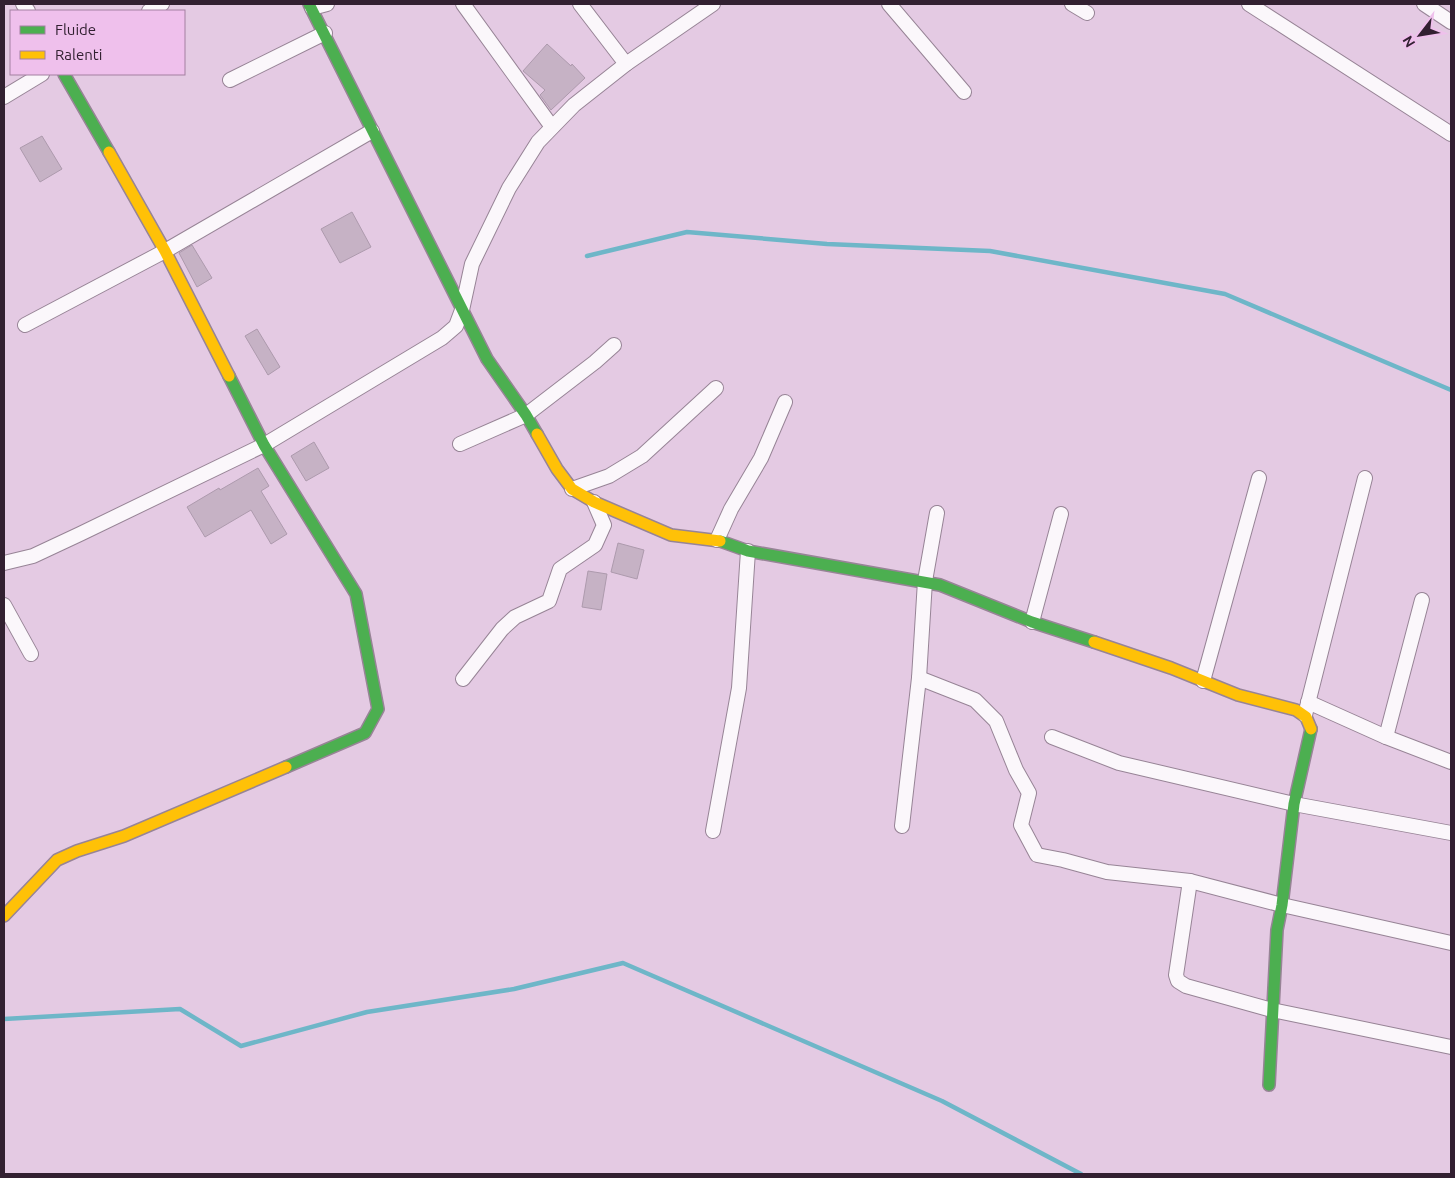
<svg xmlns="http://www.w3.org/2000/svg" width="1455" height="1178" viewBox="0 0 1455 1178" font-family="Ubuntu,sans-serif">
  <rect width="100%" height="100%" fill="#e4cae3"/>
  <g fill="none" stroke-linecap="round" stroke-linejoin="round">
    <g stroke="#6eb6c8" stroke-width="4.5">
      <polyline points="587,256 687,232 827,244 990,251 1225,294 1451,390"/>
      <polyline points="4,1019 180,1009 241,1046 367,1012 514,989 623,963 942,1101 1081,1174"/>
    </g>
  </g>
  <g fill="#c6b2c5" stroke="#ad9aad">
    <polygon points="547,44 571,66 572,64 585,78 551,110 540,95 545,90 523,71"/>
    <polygon points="42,136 62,169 40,182 20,148"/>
    <polygon points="352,212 371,247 340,263 321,229"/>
    <polygon points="192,245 212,278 197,287 179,253"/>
    <polygon points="257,329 280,367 268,375 245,336"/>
    <polygon points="314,442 329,468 306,481 291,456"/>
    <polygon points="258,468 269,486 261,491 287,534 271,544 251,510 205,537 187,507 219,488 220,490"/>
    <polygon points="618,543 644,550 637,579 611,572"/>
    <polygon points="588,571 607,574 601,610 582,607"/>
  </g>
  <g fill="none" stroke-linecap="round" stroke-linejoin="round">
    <g stroke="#978496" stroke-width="16">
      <g id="street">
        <polyline points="23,4 28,11"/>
        <polyline points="463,4 552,127"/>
        <polyline points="580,4 626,64"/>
        <polyline points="889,4 964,92"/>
        <polyline points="1072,4 1087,13"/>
        <polyline points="1249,4 1451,134"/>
        <polyline points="1424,4 1451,22"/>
        <polyline points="312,8 327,4"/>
        <polyline points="149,11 162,4"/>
        <polyline points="230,80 325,33"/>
        <polyline points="4,97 42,74"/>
        <polyline points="25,325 165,251 372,131"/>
        <polyline points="460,444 526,415 595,362 614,345"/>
        <polyline points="572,489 609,476 642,456 716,388"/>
        <polyline points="717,540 731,509 761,458 785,402"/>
        <polyline points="4,563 33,556 80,534 264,445 442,338 456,326 462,310 472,264 509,188 538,142 574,105 626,64 713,4"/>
        <polyline points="4,605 31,654"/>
        <polyline points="1032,622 1061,514"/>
        <polyline points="919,678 975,700 996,721 1016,770 1029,793 1021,825 1037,855 1063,860 1107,872 1190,881 1282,905 1451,943"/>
        <polyline points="463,679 502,629 515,617 549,601 560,569 595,545 604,525 594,502"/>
        <polyline points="1203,681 1259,478"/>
        <polyline points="1308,702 1386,737 1451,762"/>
        <polyline points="1305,715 1365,478"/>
        <polyline points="1052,737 1119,763 1294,804 1451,833"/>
        <polyline points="1386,737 1422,600"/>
        <polyline points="902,826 919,678 925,581 937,513"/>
        <polyline points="713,831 739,688 748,551"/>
        <polyline points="1190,881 1176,975 1178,981 1186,986 1272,1010 1451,1047"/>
      </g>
    </g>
    <g stroke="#978496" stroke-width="14">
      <g id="fast">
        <polyline points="309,4 487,359 526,415 537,434"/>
        <polyline points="64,74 109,152"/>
        <polyline points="229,376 264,445 356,594 378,709 365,733 286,767"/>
        <polyline points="720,541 748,551 940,585 1032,622 1094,642"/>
        <polyline points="1269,1085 1277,930 1282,905 1294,804 1311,729"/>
      </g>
    </g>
    <g stroke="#978496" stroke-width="14">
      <g id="slow">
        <polyline points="109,152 165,251 229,376"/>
        <polyline points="537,434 557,469 572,489 594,502 671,535 720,541"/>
        <polyline points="1094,642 1171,668 1238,695 1296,710 1306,717 1311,729"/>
        <polyline points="4,916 57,860 77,851 124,836 286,767"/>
      </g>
    </g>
    <use href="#street" stroke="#fbf7fb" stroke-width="14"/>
    <use href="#fast" stroke="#4caf50" stroke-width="11"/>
    <use href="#slow" stroke="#ffc107" stroke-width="11"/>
  </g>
  <rect width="1455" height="1178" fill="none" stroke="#322031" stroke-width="10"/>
  <rect x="10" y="10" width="175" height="65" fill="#efc0ec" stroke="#a380a1"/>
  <rect x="20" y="26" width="25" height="8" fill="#4caf50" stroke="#a380a1"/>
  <text x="55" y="35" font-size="15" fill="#322031">Fluide</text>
  <rect x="20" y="51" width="25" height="8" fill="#ffc107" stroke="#a380a1"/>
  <text x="55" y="60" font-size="15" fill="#322031">Ralenti</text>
  <g transform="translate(1420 35) rotate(239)" stroke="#efc0ec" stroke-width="4" paint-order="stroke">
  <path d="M0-4L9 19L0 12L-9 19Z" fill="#322031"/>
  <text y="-8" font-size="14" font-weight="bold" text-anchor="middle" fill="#322031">N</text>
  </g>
</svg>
